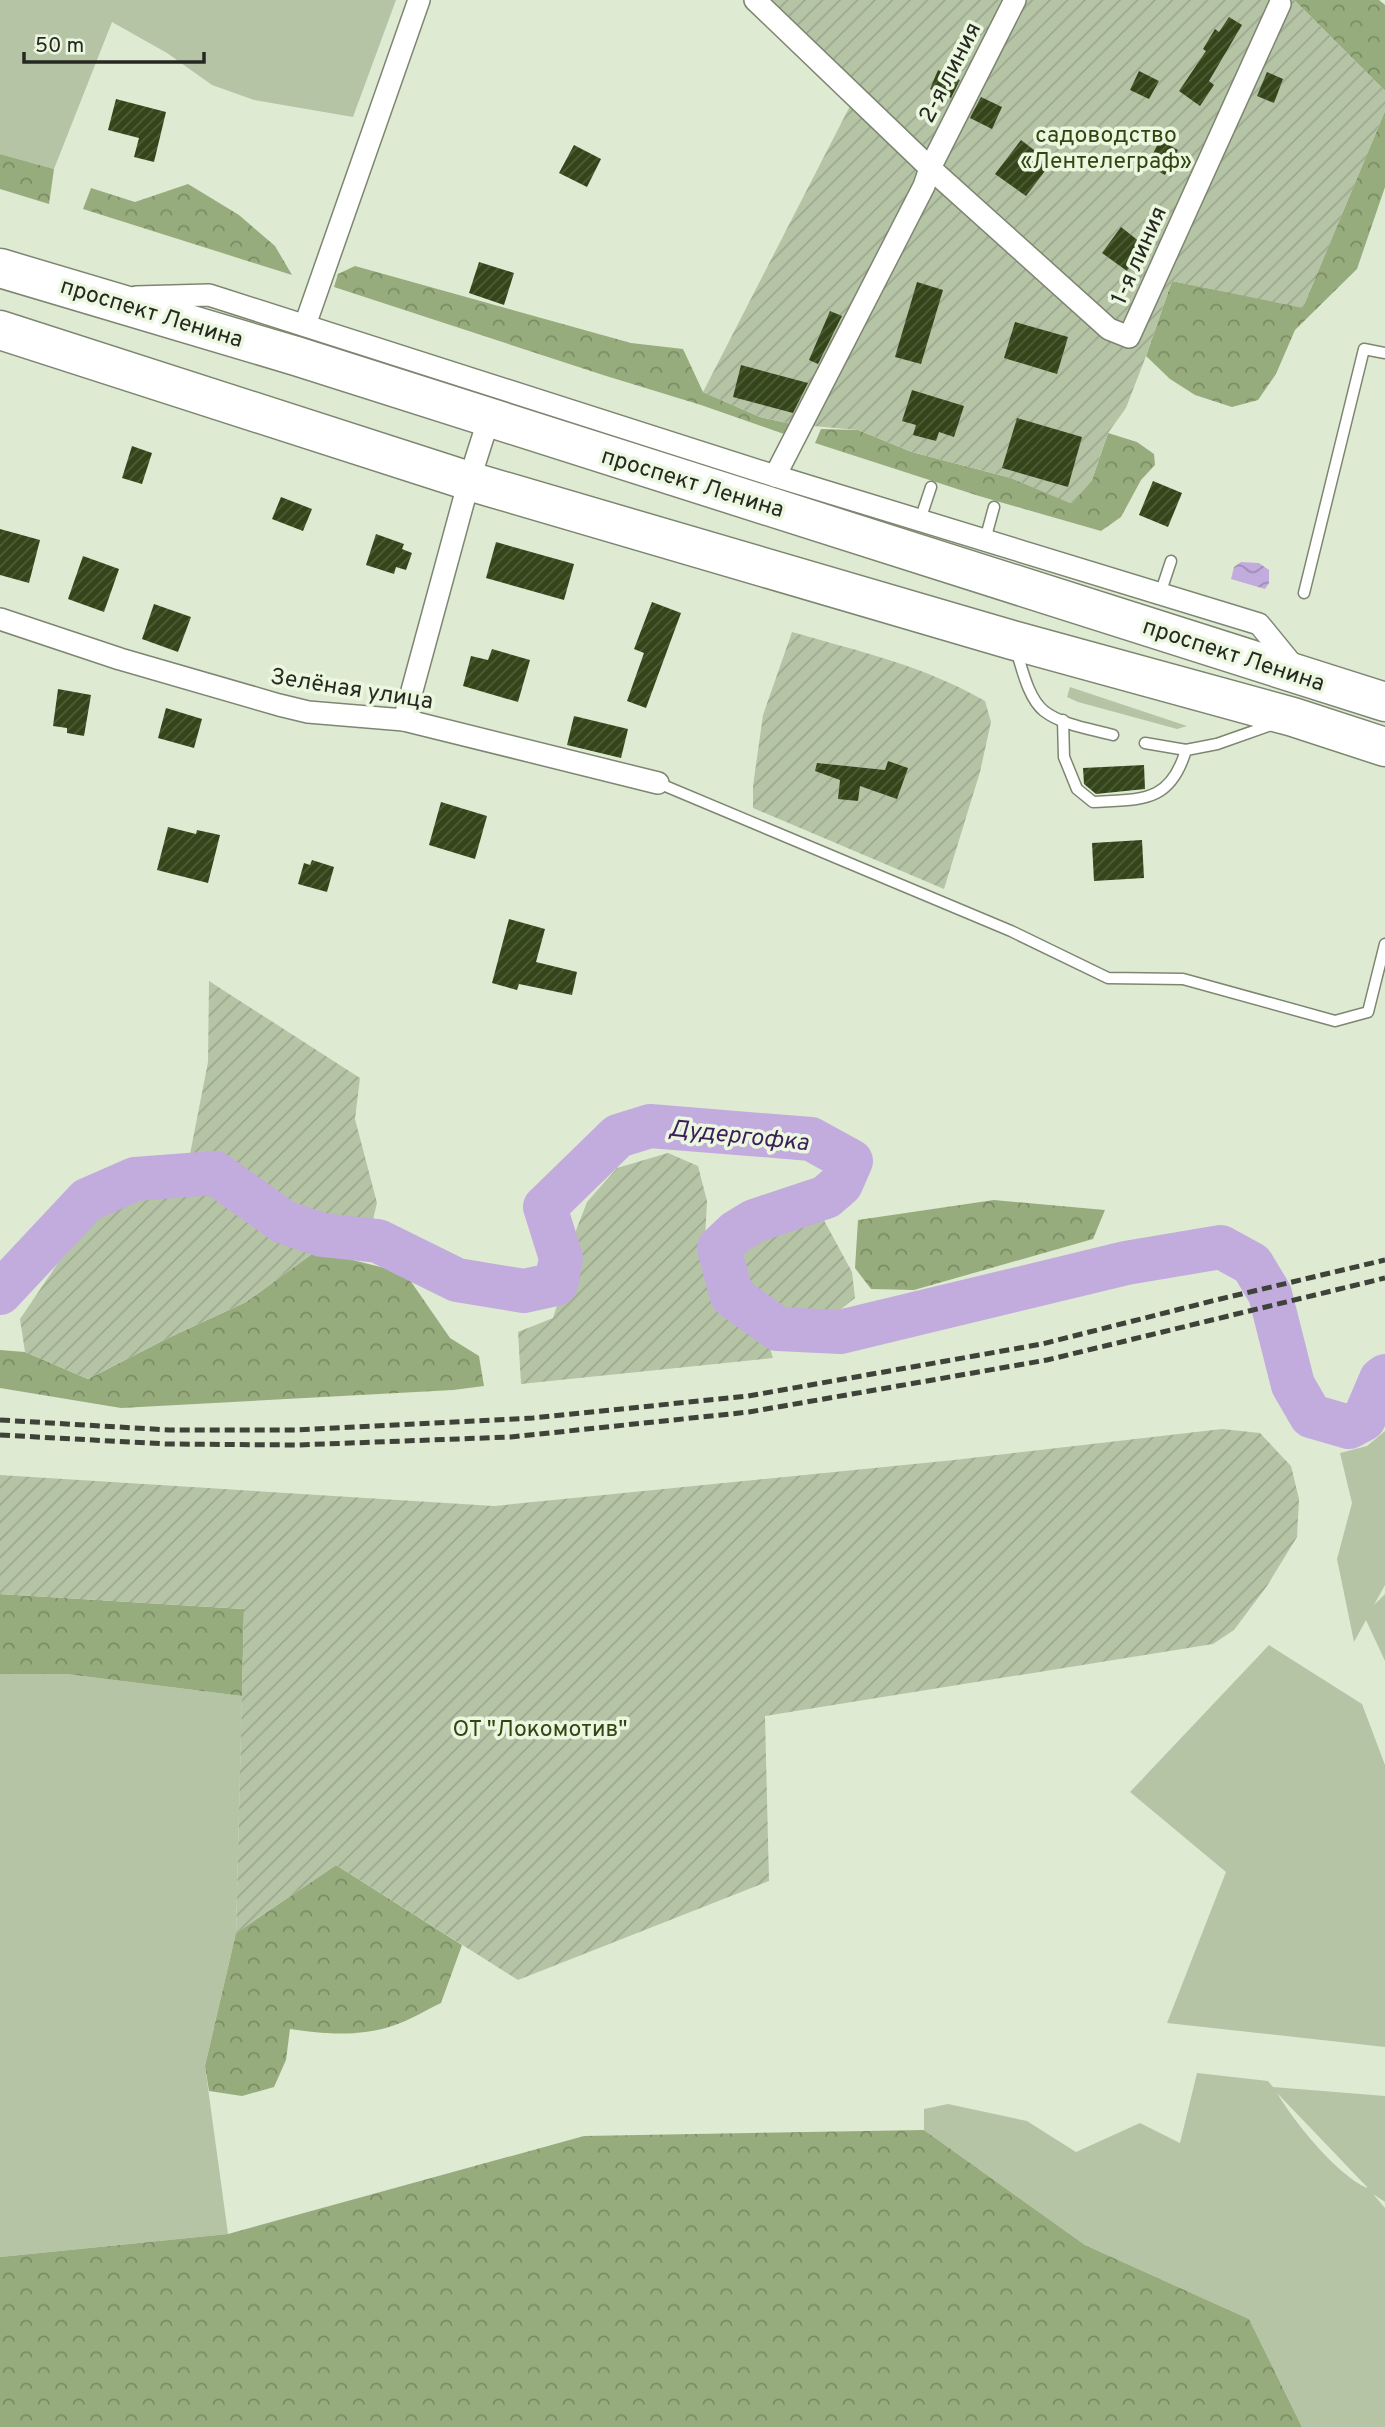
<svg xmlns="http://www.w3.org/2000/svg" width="1385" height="2427" viewBox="0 0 1385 2427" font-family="Overpass,sans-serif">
  <defs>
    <pattern id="forest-crowns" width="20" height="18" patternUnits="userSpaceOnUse" patternTransform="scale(1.75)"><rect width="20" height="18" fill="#97ac7c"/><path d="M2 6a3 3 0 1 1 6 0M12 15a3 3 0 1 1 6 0" fill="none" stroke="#7b8c65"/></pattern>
    <pattern id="garden-furrows" width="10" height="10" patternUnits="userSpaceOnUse" patternTransform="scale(1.75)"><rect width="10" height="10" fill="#b6c4a6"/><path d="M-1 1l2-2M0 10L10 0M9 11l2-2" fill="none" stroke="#9ca88f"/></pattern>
    <pattern id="water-waves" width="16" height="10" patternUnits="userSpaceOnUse" patternTransform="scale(1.75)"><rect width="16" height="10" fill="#c1acdd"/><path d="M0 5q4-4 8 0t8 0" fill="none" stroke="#9d8cb3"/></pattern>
    <pattern id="building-hatch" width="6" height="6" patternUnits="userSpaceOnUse" patternTransform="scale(1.75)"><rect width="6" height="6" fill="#344519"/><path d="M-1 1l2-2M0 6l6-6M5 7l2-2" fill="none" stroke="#505d3a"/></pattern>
  </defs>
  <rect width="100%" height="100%" fill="#dfead3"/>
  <g fill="#b6c4a6" fill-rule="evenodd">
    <polygon points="0,0 396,0 353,117 254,100 212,85 167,53 112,22 54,169 0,154"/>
    <polygon points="1070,687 1187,726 1177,729 1078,702 1067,697"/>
    <polygon points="1385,1431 1385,1585 1374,1605 1385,1594 1385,1661 1366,1620 1354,1642 1337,1559 1352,1503 1340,1453 1367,1446"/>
    <polygon points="1269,1645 1362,1704 1385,1765 1385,2047 1167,2023 1226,1872 1130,1792"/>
    <polygon points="0,1674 66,1674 242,1696 236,1933 205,2066 228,2234 0,2257"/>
    <path d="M1197 2073 1268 2081 1273 2087 1385 2096V2202L1373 2194 1385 2208V2427H1302L1249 2319 1085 2245 924 2130V2109L948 2104 1027 2121 1076 2152 1140 2123 1180 2143ZM1277 2093 1367 2187V2188C1336 2174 1295 2123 1277 2093Z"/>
  </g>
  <g fill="url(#forest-crowns)">
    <polygon points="1294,0 1379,0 1385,5 1385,91"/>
    <polygon points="1385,111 1385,187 1357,269 1295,330 1276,374 1258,400 1232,407 1195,395 1170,379 1146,356 1172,281 1303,307"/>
    <polygon points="0,154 54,169 49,204 0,189"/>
    <polygon points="188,184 239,215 275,246 292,275 83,209 91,188 135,202"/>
    <polygon points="355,266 631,343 683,349 703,392 760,417 791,424 784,434 701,405 603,375 334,287 338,274"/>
    <polygon points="821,429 858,430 912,452 1011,478 1072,503 1092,480 1108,433 1137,442 1154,454 1155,465 1141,480 1121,517 1101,531 979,496 815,443"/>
    <polygon points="994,1200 1105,1210 1093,1239 914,1290 871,1289 855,1268 858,1220"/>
    <polygon points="316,1251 405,1273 450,1338 479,1356 484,1386 453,1390 121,1408 0,1388 0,1350 25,1352 88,1379 166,1339 246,1302"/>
    <polygon points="0,1594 244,1609 242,1696 66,1674 0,1674"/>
    <path d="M336 1865 462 1945 441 2003C426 2010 409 2021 392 2026 360 2037 323 2034 290 2029L286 2060 274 2087 242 2096 209 2091 205 2066 236 1933Z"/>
    <polygon points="924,2130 1085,2245 1249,2319 1302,2427 0,2427 0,2257 228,2234 584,2136"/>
  </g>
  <g fill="url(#garden-furrows)">
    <polygon points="751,0 1294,0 1385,91 1385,111 1303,308 1172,281 1146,356 1126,408 1108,433 1092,480 1072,504 1011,478 912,452 858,430 791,424 760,417 703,392 851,104"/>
    <path d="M792 632C858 651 925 666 985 701L991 722 980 772 944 889 753 808V786L763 715Z"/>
    <polygon points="209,981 360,1078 355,1119 377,1203 371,1228 318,1226 283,1210 219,1165 190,1154 208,1062"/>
    <polygon points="668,1153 698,1166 707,1201 705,1240 712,1285 729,1308 767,1338 773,1358 521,1384 518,1332 553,1318 567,1275 575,1233 587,1202 617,1168"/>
    <path d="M213 1193C248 1219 275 1235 316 1251L246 1302 166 1339 88 1379 25 1352 20 1319 58 1263 92 1219 124 1197Z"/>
    <polygon points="820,1213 852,1272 855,1298 826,1321 798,1321 764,1306 739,1281 735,1257 755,1235 789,1221"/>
    <polygon points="1222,1429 1260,1433 1291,1466 1299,1499 1297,1537 1267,1586 1234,1630 1213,1644 765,1716 769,1881 518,1980 336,1865 236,1933 244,1609 0,1594 0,1475 494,1506 954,1460"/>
  </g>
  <polygon fill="url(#water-waves)" points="1241,562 1259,563 1269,570 1269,583 1265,589 1231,579 1234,567"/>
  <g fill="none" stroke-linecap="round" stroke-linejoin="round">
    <polyline stroke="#c1acdd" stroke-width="44" points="0,1293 87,1200 135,1179 215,1173 284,1222 322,1235 378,1241 457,1280 524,1291 556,1284 561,1258 545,1207 618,1136 650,1126 811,1139 851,1161 841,1184 826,1197 754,1221 736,1232 719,1248 732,1296 778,1329 840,1332 1126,1263 1221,1247 1252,1264 1270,1294 1293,1385 1311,1416 1349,1427 1364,1419 1381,1379 1385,1376"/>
  </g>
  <g fill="url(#building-hatch)">
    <polygon points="1229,17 1242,25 1209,81 1214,85 1200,106 1179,91 1206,51 1203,49 1215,29 1219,32"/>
    <polygon points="938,70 960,80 951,98 930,89"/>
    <polygon points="1139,71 1159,81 1149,99 1130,90"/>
    <polygon points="1267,72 1283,79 1274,103 1257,96"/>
    <polygon points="981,97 1002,107 992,129 970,118"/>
    <polygon points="116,99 166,112 154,162 134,157 139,138 108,130"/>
    <polygon points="1021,140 1051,163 1026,196 995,174"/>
    <polygon points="1160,140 1178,150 1165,175 1147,165"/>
    <polygon points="574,145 601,159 587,187 559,173"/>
    <polygon points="1121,227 1145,246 1127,271 1102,253"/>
    <polygon points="479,262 514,273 504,305 469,293"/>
    <polygon points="917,282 943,290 921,364 895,357"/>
    <polygon points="830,311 842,316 818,364 809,360"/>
    <polygon points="1015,322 1068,337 1057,374 1004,358"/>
    <polygon points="741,365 808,383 793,413 733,397"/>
    <polygon points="912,390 964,406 954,437 939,432 936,441 913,435 916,425 902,421"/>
    <polygon points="1017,418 1082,437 1068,487 1002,468"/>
    <polygon points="132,446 152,453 142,484 122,478"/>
    <polygon points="1153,481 1182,493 1168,527 1139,515"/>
    <polygon points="281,497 312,509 303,531 272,519"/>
    <polygon points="0,529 40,540 29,583 0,575"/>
    <polygon points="376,534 404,544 402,549 412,553 406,570 396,567 394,574 366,565"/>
    <polygon points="496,542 574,564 564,600 486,578"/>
    <polygon points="83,556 119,569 104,612 68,599"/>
    <polygon points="652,602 681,613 646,708 627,701 644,653 634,649"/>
    <polygon points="154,604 191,617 178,652 142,639"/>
    <polygon points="492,649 530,660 518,702 463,686 471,656 488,660"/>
    <polygon points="58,689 91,695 84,736 67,733 67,728 53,726"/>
    <polygon points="166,708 202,719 194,748 158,738"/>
    <polygon points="574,716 628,729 621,758 567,745"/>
    <polygon points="888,761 908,768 897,799 860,786 858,801 838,799 840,780 815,771 817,763 885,770"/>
    <polygon points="1144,765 1145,789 1096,794 1084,784 1083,768"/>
    <polygon points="441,802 487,816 475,859 429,845"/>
    <polygon points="168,827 196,834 197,830 220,835 208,883 157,870"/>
    <polygon points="1142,840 1144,878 1094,881 1092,843"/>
    <polygon points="312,860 334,867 327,892 298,884 304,863 310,865"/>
    <polygon points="509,919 545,929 536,962 577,972 572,995 519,984 517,990 492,983"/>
  </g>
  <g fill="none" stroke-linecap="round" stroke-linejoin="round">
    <g stroke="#7d8671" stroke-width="13">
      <g id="lane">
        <polyline points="920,520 931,487"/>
        <polyline points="985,540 994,507"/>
        <polyline points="1304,593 1364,349 1385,353"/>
        <polyline points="1160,594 1171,561"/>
        <path d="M1016 650C1022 668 1028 698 1044 711 1062 725 1091 729 1113 735"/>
        <path d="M1063 720 1064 757 1077 789 1093 802C1141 799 1170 804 1186 750"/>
        <polyline points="1145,743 1186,750 1217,744 1274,724"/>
        <polyline points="658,783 1011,931 1108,978 1183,979 1335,1021 1368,1012 1385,944"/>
      </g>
    </g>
    <g stroke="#7d8671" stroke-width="24">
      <g id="street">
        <polyline points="755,0 930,168 1109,329 1129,337 1280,4"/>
        <polyline points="136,297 209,295 775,476 1259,624 1295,668"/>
        <polyline points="305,325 419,0"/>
        <polyline points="775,476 924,186 930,168 1015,0"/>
        <polyline points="0,619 120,659 279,705 308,712 404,720 658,783"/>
        <polyline points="404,720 469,481 489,418"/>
      </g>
    </g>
    <g stroke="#7d8671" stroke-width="41">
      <g id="highway">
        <polyline points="0,268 296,356 1385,702"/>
        <polyline points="0,330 469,481 1012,640 1293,717 1385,747"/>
      </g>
    </g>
    <use href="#lane" stroke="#fff" stroke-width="10"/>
    <use href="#street" stroke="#fff" stroke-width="21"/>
    <use href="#highway" stroke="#fff" stroke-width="38"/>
    <g stroke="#3e4238" stroke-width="5" stroke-dasharray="10 5" stroke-linecap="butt">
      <polyline points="0,1420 169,1430 297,1430 533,1418 748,1396 1042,1344 1216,1300 1385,1260"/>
      <polyline points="0,1435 167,1444 298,1445 511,1437 749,1412 1047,1360 1385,1278"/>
    </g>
  </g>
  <g text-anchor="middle" stroke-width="7" stroke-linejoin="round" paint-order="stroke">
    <g font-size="23" fill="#262921" stroke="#ecf7e0">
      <text transform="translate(949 72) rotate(-63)" y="8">2-я линия</text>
      <text transform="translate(1138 255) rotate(-66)" y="8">1-я линия</text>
      <text transform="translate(152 312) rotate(17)" y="8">проспект Ленина</text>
      <text transform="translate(693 482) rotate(17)" y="8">проспект Ленина</text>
      <text transform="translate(1234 654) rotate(18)" y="8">проспект Ленина</text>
      <text transform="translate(352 688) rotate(9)" y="8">Зелёная улица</text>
    </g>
    <g font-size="23" fill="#314510" stroke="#ecf7e0">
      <text x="1106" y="142">садоводство<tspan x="1106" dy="26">«Лентелеграф»</tspan></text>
      <text x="540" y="1736">ОТ "Локомотив"</text>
    </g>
    <g font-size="24" font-style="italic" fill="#3c1f59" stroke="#ecf7e0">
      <text transform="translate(739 1135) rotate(6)" y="8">Дудергофка</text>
    </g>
  </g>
  <path d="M24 52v10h180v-10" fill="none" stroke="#262921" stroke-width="3.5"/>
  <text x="35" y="52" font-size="21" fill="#262921" stroke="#ecf7e0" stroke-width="5" paint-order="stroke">50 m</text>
</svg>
